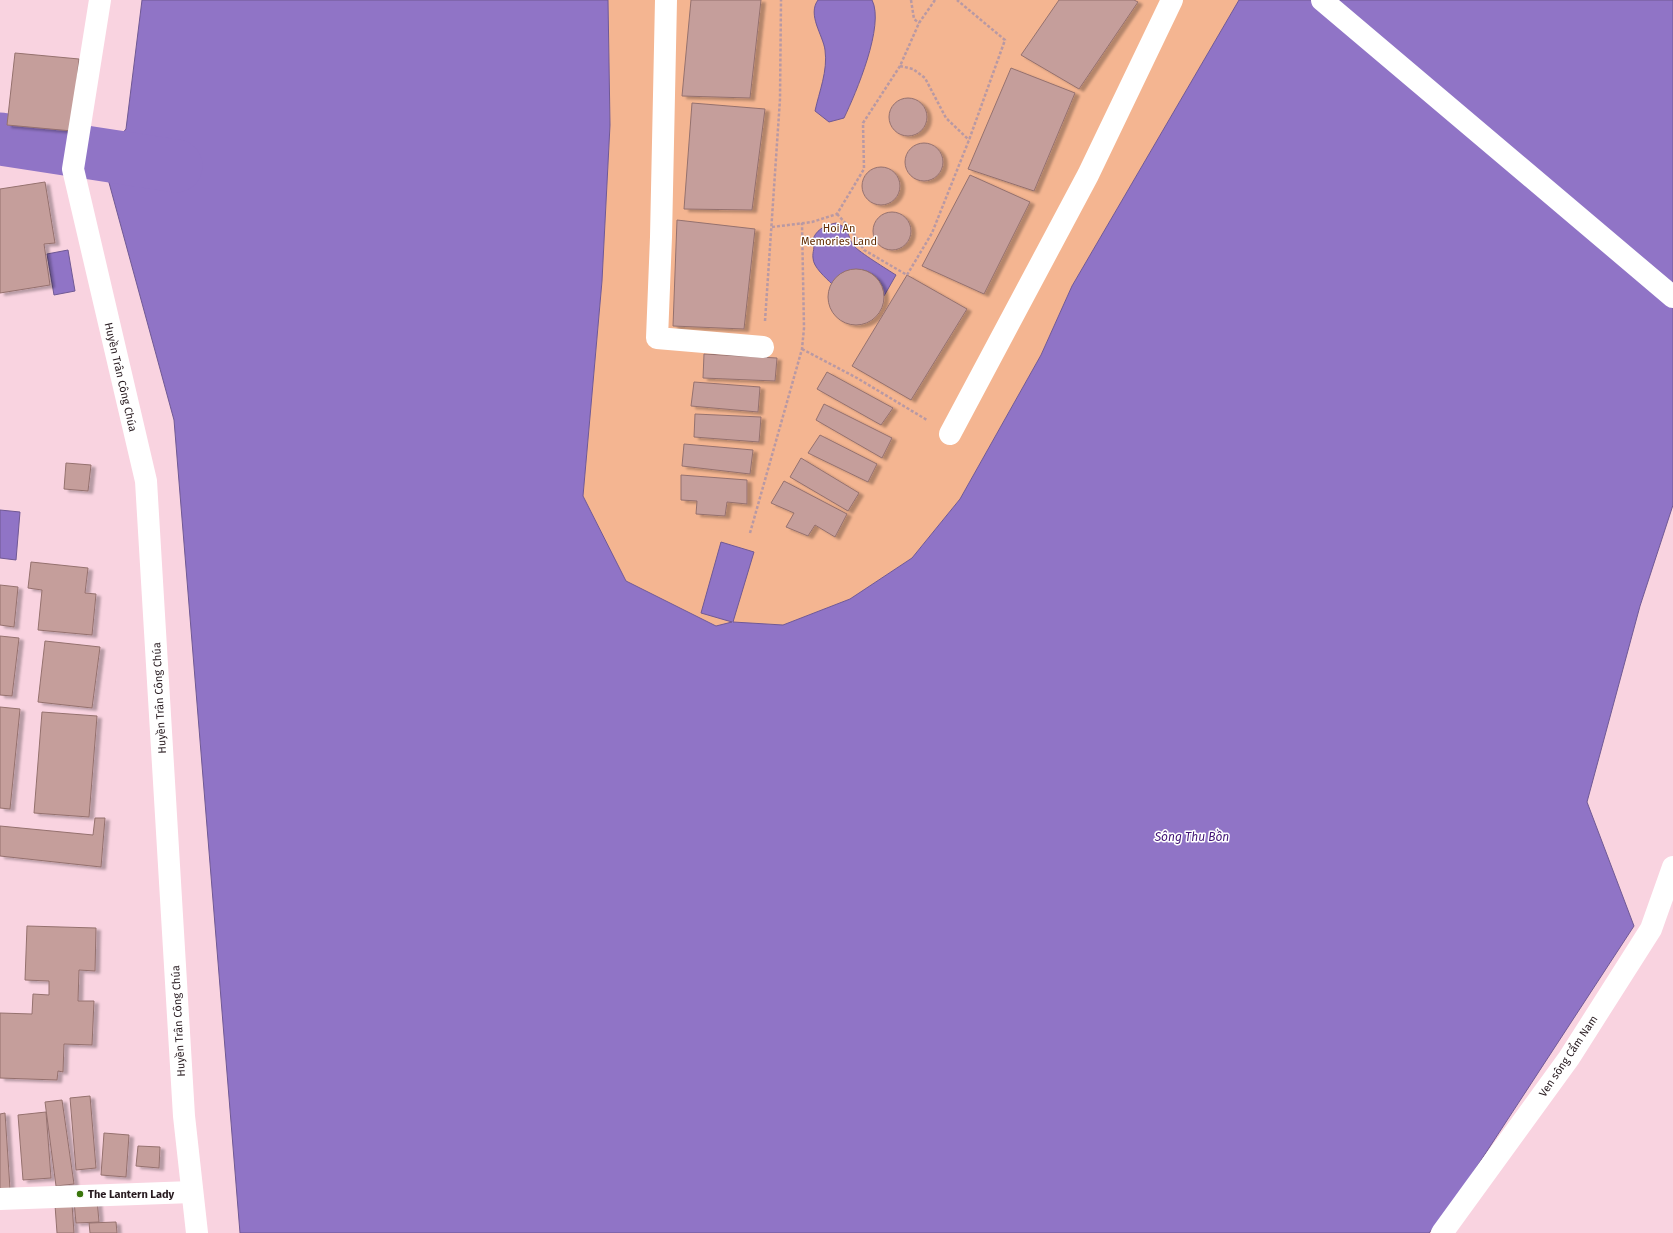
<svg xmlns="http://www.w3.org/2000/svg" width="1673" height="1233" viewBox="0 0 1673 1233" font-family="'Fira Sans',sans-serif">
  <defs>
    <filter id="shadow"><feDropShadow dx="4.5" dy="2.5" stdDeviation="1" flood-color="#0004"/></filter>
  </defs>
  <rect width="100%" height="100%" fill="#f9d3e0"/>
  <polygon fill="#f4b591" points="608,0 1239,0 1072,286 1041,355 960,499 912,558 850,599 783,625 733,622 716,626 626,581 583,496 602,281 610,125"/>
  <g fill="#9074c6" stroke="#705994">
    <polygon points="142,0 608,0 610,125 602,281 583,496 626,581 716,626 732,622 701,613 721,542 754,552 733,622 783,625 850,599 912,558 960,499 1041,355 1072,286 1239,0 1673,0 1673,505 1640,606 1587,802 1634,926 1457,1197 1429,1233 240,1233 174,420 105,168 105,154 126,129"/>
    <path d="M818 0H872C885 25 856 93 844 118L829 122 815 111C819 92 828 71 825 50 823 35 807 15 818 0Z"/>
    <path d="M836 223C852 229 846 236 854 246 859 252 888 270 896 275L884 296C883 292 883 287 881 284 871 264 841 265 832 284 826 278 813 267 813 258 812 251 816 248 812 242 815 230 825 225 836 223Z"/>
    <polygon points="68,250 75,291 54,295 47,254"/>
    <polygon points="0,510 20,512 16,560 0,558"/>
  </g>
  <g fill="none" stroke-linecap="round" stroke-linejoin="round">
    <polyline stroke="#9074c6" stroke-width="53" points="0,139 176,166"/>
  </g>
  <g fill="#c59e9b" stroke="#95716e" filter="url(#shadow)">
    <polygon points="691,0 761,0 750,98 682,96"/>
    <polygon points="1059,0 1134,0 1138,2 1079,89 1021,55"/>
    <polygon points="15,53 79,59 72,131 7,125"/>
    <polygon points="1011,68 1075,93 1034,191 968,169"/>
    <circle cx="908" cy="117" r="19"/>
    <polygon points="692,103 765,109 752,210 684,209"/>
    <circle cx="924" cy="162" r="19"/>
    <circle cx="881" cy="186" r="19"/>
    <polygon points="970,175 1030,202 984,294 922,266"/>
    <polygon points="45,182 55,243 44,244 50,285 0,293 0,189"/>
    <circle cx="892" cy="231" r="19"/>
    <polygon points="677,220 755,229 744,329 673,326"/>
    <circle cx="856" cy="297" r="28"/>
    <polygon points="907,275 967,309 911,400 852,366"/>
    <polygon points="704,354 777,358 775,381 703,378"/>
    <polygon points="827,372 893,408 881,425 817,389"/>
    <polygon points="694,382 760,387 758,412 691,406"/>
    <polygon points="824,404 892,438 882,458 816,420"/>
    <polygon points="695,414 761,417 759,442 694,437"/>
    <polygon points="820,435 877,464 868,482 808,453"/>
    <polygon points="684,444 753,450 750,474 682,466"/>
    <polygon points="801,458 859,493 848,511 790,477"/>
    <polygon points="66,463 91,465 88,491 64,489"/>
    <polygon points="681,475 747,480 747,504 727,502 725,516 696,514 697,501 681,500"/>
    <polygon points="784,481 847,514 835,537 815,525 808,536 786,527 794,513 771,503"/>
    <polygon points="31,562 88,568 85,593 96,594 92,635 38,630 42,590 28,588"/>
    <polygon points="0,585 18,587 14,627 0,625"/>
    <polygon points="0,636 19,638 12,696 0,695"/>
    <polygon points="45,641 100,647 92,708 38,702"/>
    <polygon points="0,707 20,709 10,809 0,808"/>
    <polygon points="42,712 97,716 89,817 34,813"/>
    <polygon points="95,818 105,818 101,867 0,856 0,826 93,835"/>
    <polygon points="27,926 96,928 95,971 79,970 78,1001 94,1001 92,1045 64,1044 63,1072 58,1071 57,1080 0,1078 0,1013 32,1014 33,994 49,995 49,981 25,980"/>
    <polygon points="90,1096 96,1168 76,1170 70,1098"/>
    <polygon points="62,1100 74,1184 56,1186 45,1102"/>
    <polygon points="46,1112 51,1178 23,1180 18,1115"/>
    <polygon points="5,1113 10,1189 0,1190 0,1114"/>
    <polygon points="104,1133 129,1135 126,1177 101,1175"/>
    <polygon points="138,1146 160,1147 159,1168 136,1166"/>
    <polygon points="97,1199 99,1222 76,1223 74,1201"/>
    <polygon points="72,1204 74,1233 57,1233 55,1205"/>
    <polygon points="116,1222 117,1233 90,1233 89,1223"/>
  </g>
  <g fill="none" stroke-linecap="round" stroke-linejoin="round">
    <g stroke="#b899a4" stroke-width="2.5" stroke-dasharray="3 2" stroke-linecap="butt">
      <polyline points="911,0 914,19 919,23"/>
      <polyline points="900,66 913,69 925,78 946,118 969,140"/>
      <polyline points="837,214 850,228 864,250 907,275 932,233 969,140 1005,40 957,0"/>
      <polyline points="772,227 812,222 837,214 864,169 863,123 900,66 919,23 935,0"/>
      <polyline points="765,321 780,99 781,0"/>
      <polyline points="802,349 857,378 927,420"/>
      <polyline points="750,533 802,349 804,328 802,223"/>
    </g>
    <g stroke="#fff" stroke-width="22">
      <polyline points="100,0 73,169 146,481 184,1116 197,1233"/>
      <polyline points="666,0 661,237 657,338 763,347"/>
      <polyline points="1322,0 1673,297"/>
      <polyline points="950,434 1088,175 1172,0"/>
      <polyline points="0,1199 192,1192"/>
      <polyline points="1442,1233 1569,1058 1651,929 1673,867"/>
    </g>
  </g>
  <circle fill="#3a760c" stroke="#fff" stroke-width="1.5" cx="80" cy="1194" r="4"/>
  <g text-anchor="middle" stroke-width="3" stroke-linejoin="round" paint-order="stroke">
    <g font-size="11" fill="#632d03" stroke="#fff">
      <text x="839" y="232">Hoi An<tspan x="839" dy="13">Memories Land</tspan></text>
    </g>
    <g font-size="11" fill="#271a1f" stroke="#fff">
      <text transform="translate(121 377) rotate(77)" y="4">Huyền Trân Công Chúa</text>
      <text transform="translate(159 698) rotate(-93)" y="4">Huyền Trân Công Chúa</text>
      <text transform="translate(178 1021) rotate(-93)" y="4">Huyền Trân Công Chúa</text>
      <text transform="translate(1568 1056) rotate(-56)" y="4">Ven sông Cẩm Nam</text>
    </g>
    <g font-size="11" font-weight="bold" fill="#271a1f" stroke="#fff" text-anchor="start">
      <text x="88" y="1198">The Lantern Lady</text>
    </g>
    <g font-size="12" font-style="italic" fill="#401275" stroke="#fff">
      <text x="1192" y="841">Sông Thu Bồn</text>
    </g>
  </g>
</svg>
